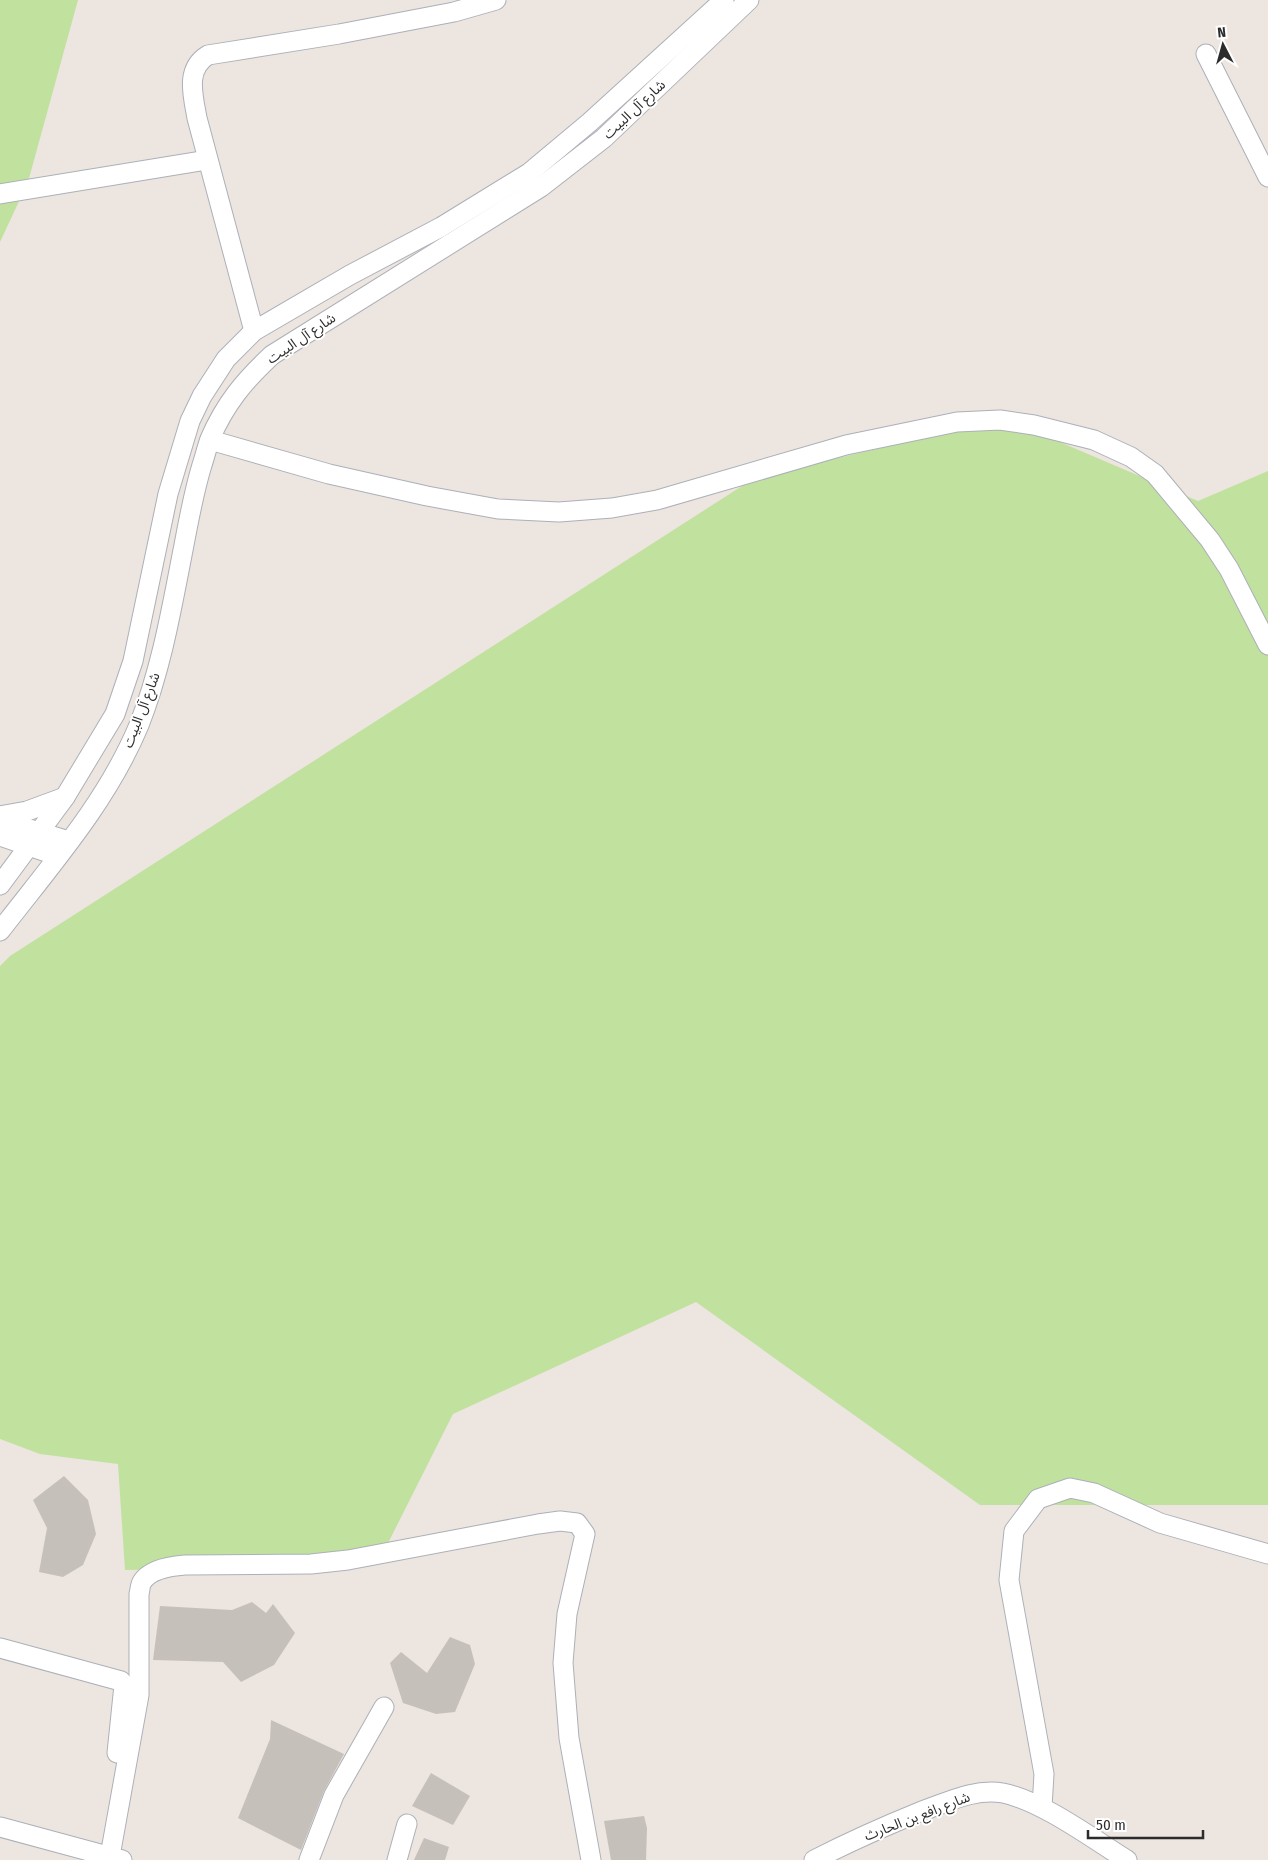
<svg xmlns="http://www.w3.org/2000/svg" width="1268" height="1860" viewBox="0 0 1268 1860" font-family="'Fira Sans Condensed','Noto Sans Arabic',sans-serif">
  <rect width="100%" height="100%" fill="#ede5df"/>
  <g fill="#c1e19e">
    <polygon points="0,0 78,0 28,182 0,242"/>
    <polygon points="1006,419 1198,501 1268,471 1268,1505 980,1505 696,1302 453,1414 377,1565 125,1570 118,1464 40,1454 0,1439 0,966 10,956 756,477"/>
  </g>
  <g fill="#c6c0bb">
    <polygon points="64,1476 88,1500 96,1534 83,1565 63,1577 39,1572 47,1528 33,1500"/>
    <polygon points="252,1602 266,1613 273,1604 295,1633 274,1665 241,1682 223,1662 153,1660 160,1606 232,1610"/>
    <polygon points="450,1637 470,1645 475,1664 455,1712 436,1714 403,1703 390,1663 401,1652 427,1673"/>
    <polygon points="271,1720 344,1754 324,1791 301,1850 238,1818 270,1739"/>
    <polygon points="431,1773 470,1796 453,1825 412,1806"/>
    <polygon points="644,1816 647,1828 646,1860 611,1860 604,1821"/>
    <polygon points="424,1838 449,1847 445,1860 414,1860"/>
  </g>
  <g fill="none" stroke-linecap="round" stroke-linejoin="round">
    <g stroke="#acb0b8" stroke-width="21">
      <g id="minor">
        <polyline points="1206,54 1268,177"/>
        <polyline points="0,194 207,160"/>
        <path d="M254 331 197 118C193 95 185 69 208 55L339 34 454 12 496 0"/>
        <polyline points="210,440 329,474 427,496 498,509 559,512 612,508 657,500 846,445 957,422 1000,420 1034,425 1094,440 1131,457 1155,474 1210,540 1229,569 1268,645"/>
        <polyline points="0,816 27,811 65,797"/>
        <polyline points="0,820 69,841"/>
        <polyline points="0,836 58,856"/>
        <polyline points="0,885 65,797 115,714 133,661 168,494 190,421 202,396 226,359 254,331 350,275 441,227 529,173 590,122 724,0"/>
        <path d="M0 931C51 865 107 802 139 725 162 667 172 606 184 545 189 518 194 491 202 465 205 456 207 447 210 439 225 404 244 381 272 355L541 187 604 138 749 0"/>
        <polyline points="0,1648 121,1681 124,1685 117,1753"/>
        <polyline points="1042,1807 1044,1774 1009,1580 1014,1531 1038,1499 1070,1488 1094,1493 1160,1523 1268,1554"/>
        <polyline points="0,1827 122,1860"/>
        <path d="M110 1856 139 1695V1594C140 1591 140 1585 142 1582 150 1569 171 1566 185 1565L311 1564 348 1560 538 1524 560 1521 577 1523 585 1534 567 1614 563 1663 569 1738 591 1860"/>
        <polyline points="309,1860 334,1795 384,1707"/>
        <polyline points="397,1860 407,1824"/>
        <path d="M814 1860C849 1842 885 1826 922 1811 948 1802 975 1788 1003 1793 1042 1801 1093 1839 1127 1860"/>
      </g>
    </g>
    <use href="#minor" stroke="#fff" stroke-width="19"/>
  </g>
  <g text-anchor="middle" stroke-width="4" stroke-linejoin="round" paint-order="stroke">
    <g font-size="14" fill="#2c2c2c" stroke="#fff">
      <text transform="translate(634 109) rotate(-43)" y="5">شارع آل البيت</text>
      <text transform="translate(301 338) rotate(-34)" y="5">شارع آل البيت</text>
      <text transform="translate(141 710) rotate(-69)" y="5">شارع آل البيت</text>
      <text transform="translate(917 1816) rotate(-21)" y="5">شارع رافع بن الحارث</text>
    </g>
  </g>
  <g transform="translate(1223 45) rotate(354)" stroke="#ffffff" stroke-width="4" paint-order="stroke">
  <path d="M0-4L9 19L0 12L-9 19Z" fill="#2c2c2c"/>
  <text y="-8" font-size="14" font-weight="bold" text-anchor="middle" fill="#2c2c2c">N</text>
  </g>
  <path d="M1088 1830v8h115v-8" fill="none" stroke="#2c2c2c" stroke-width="2.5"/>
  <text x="1096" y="1830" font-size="15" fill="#2c2c2c" stroke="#ffffff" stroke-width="4" paint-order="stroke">50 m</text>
</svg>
